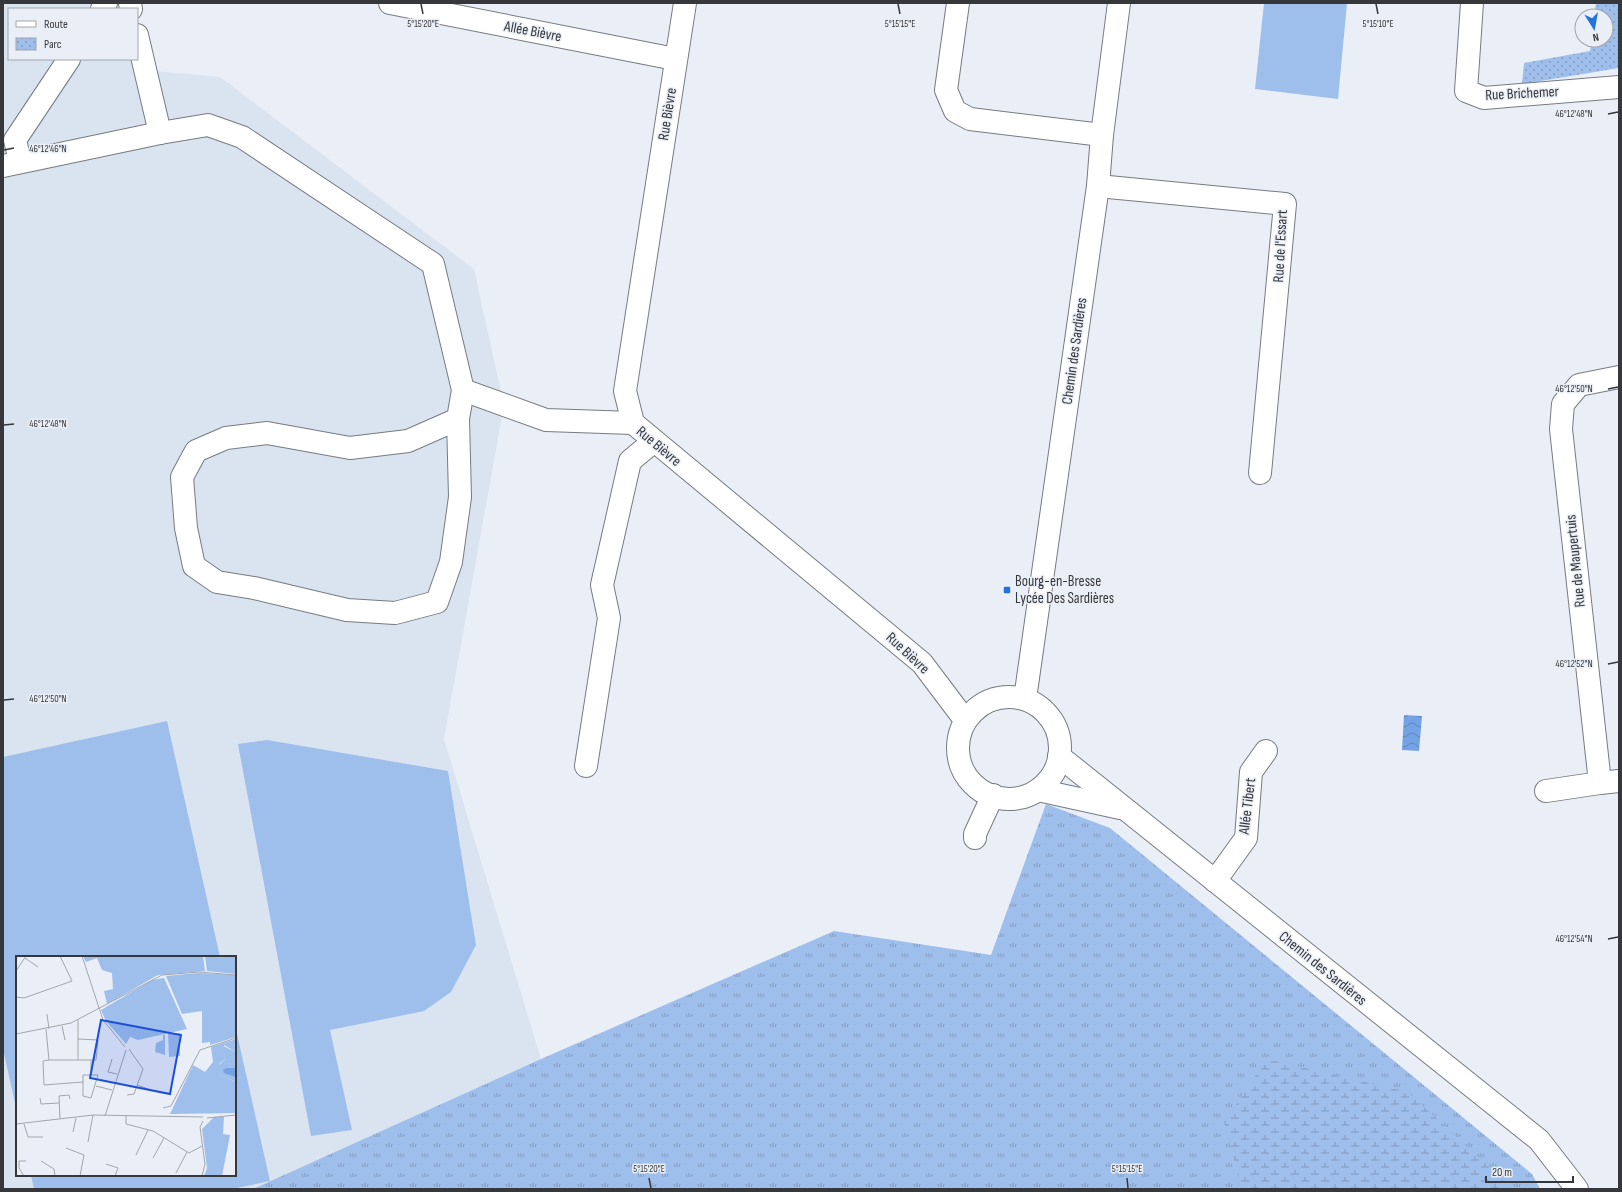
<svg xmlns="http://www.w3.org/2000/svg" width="1622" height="1192" viewBox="0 0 1622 1192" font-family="'Sofia Sans Condensed',sans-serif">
  <defs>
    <pattern id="grass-tufts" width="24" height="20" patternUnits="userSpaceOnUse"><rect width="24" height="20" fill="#9ebeeb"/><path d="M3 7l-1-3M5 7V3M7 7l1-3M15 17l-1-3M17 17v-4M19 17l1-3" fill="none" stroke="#829bbf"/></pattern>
    <pattern id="wetland-marsh" width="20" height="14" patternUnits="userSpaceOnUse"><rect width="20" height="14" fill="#9ebeeb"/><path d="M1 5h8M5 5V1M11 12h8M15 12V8" fill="none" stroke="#829bbf"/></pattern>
    <pattern id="park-dots" width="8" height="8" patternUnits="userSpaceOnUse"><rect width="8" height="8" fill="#9ebeeb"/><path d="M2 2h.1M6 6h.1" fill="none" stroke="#829bbf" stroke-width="1.8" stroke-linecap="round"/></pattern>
    <pattern id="water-waves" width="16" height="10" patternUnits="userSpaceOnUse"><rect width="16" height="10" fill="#73a2e5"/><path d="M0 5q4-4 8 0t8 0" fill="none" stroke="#5f85bb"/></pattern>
  </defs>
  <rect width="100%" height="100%" fill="#eaeff7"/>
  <path fill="#dae4f1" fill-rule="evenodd" d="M3 3H132L133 9H9V59H137L145 70 220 77 474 269 504 405 444 739 541 1059 253 1189H3ZM17 957H235V1175H17Z"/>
  <polygon fill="url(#grass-tufts)" points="1046,804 1110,828 1532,1174 1540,1189 253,1189 541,1059 834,931 991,955"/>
  <polygon fill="url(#wetland-marsh)" points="1267,1059 1408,1092 1502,1179 1511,1189 1242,1189 1224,1122"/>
  <polygon fill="url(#park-dots)" points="1596,3 1619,3 1619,68 1522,84 1524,63 1590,51 1592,40 1606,40 1606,16 1594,16"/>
  <g fill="#9ebeeb">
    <polygon points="1264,3 1347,3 1338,99 1255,89"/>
    <polygon points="167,721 220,957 17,957 17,1112 3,1049 3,757"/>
    <polygon points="267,740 448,771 476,945 451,992 424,1011 330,1030 352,1130 311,1136 238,744"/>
    <polygon points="235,1025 270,1181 232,1189 34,1189 31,1175 235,1175"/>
  </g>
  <polygon fill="url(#water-waves)" points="1404,715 1422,716 1419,751 1402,750"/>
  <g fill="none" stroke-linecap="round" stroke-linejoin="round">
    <g stroke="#767b81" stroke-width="24">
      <g id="minor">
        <polyline points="130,3 131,9"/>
        <polyline points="390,3 675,59"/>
        <polyline points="685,3 625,391 633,423 922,663 965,720"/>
        <polyline points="958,3 946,90 955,111 970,119 1102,135"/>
        <polyline points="1472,3 1466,91 1484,98 1619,87"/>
        <polyline points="102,9 106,3"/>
        <polyline points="137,35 160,133"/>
        <polyline points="20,161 15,140 69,59"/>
        <polyline points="3,166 160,133 208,125 242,137 433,264 463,390 458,419 460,497 451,562 437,602 395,613 347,610 254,588 217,582 194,566 186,528 182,477 196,451 226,438 267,433 350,448 408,441 458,419"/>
        <polyline points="1098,186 1285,204 1260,473"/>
        <polyline points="1619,377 1579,385 1563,404 1561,429 1600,783 1619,781"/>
        <polyline points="463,390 546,420 633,423"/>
        <circle cx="1009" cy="748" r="51"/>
        <polyline points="1025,699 1098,186 1102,135 1119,3"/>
        <polyline points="1059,756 1539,1140 1577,1189"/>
        <polyline points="586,766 609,618 602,585 630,461 654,441"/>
        <polyline points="1038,790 1120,808"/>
        <polyline points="1546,791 1600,783"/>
        <polyline points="975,838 975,834 993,795"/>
        <polyline points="1215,881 1246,838 1251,772 1266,751"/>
      </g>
    </g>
    <use href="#minor" stroke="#fff" stroke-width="22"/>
  </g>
  <path fill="none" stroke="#35373a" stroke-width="1.5" d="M421 4 423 14M898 4 900 14M1376 4 1378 14M1608 114 1618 112M4 150 14 148M1608 389 1618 387M4 425 14 424M1608 664 1618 662M4 700 14 699M1608 939 1618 937M649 1178 651 1188M1127 1178 1128 1188"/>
  <rect fill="#2373de" stroke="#eaeff7" stroke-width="1.5" x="1003" y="586" width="8" height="8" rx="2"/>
  <g text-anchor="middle" stroke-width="3" stroke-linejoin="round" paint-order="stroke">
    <g font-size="15" fill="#35373a" stroke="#eaeff7">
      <text transform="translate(533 31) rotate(11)" y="5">Allée Bièvre</text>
      <text transform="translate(1522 93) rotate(-3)" y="5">Rue Brichemer</text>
      <text transform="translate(667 114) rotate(-81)" y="5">Rue Bièvre</text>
      <text transform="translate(1280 246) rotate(-87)" y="5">Rue de l'Essart</text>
      <text transform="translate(1074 351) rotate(-82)" y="5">Chemin des Sardières</text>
      <text transform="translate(659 446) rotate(40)" y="5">Rue Bièvre</text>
      <text transform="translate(1575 561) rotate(-96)" y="5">Rue de Maupertuis</text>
      <text transform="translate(908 653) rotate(43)" y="5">Rue Bièvre</text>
      <text transform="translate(1247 806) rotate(-83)" y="5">Allée Tibert</text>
      <text transform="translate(1323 968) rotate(39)" y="5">Chemin des Sardières</text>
    </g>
    <g font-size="15" fill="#35373a" stroke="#eaeff7" text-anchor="start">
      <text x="1015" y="586">Bourg-en-Bresse<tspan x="1015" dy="17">Lycée Des Sardières</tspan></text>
    </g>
  </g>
  <g transform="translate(16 956)">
    <rect width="220" height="220" fill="#eaeff7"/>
    <path d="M67 0H187L189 15 142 19 91 48 88 35 97 33 96 17 86 14 81 2 70 6ZM182 17 220 19V81L194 89V86L186 87V55L166 58 150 20ZM148 22 171 73 122 84 114 81 110 88 90 65 85 54 136 24ZM220 83V96L208 89 209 103 203 108 205 119 220 126V157L154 158 177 109 189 116 197 106 195 91ZM198 161H208L207 178 214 179 206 220H188L191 212 186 173Z" fill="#9ebeeb"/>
    <path d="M189 0H220V18L191 15ZM205 89 220 96V126L205 119 202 110 209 103Z" fill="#9ebeeb"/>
    <path d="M91 52 104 65 102 74 95 71 88 60 87 54Z" fill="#9ebeeb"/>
    <path d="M152 77H164V100L153 101ZM147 79H149V99L139 96 140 87 147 84Z" fill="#9ebeeb"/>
    <path d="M211 112H220V121L208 117 207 114Z" fill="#73a2e5"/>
    <path fill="none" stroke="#a2a5ab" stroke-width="1" d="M66 0 87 64 109 91M9 2 22 11M0 15 10 0M0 41 8 42 56 25 44 0M31 58 33 73M62 64V83M46 70 49 84M30 73 33 104 27 105 28 129 67 126M0 78 55 67 146 19 183 16 220 19M96 103 92 116 101 118M33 104H80L82 84 62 83V104M75 118V104M67 119H82L75 142 67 140ZM121 129 135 134M80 130 96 134M111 139 118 138 127 113 113 93M24 142 25 148 43 147M147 152 155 150 184 94 220 82M110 159V168L137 175 173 197 186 190M89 160 110 94M191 162 220 159M44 163 43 140 53 139 54 143M0 168 77 159 187 161M8 168 12 181H27M57 176 60 162M72 186 77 159M50 192 68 199 64 220M120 199 132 174M137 202 148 182M25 205 38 213 39 220M90 208 102 212 99 220M160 217 171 196M8 220 3 212V205H10M186 220 189 208 184 171 187 165"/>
    <path fill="#1d4ed8" fill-opacity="0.15" stroke="#1d4ed8" stroke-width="2" d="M85 64 165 79 154 138 74 122Z"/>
    <rect width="220" height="220" fill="none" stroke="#35373a" stroke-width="2"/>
  </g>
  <g font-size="10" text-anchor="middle" fill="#35373a" stroke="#eaeff7" stroke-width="3" stroke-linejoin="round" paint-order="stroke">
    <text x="423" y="27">5°15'20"E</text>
    <text x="900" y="27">5°15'15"E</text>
    <text x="1378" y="27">5°15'10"E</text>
    <text x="1574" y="117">46°12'48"N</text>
    <text x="48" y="152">46°12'46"N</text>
    <text x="1574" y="392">46°12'50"N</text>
    <text x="48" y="427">46°12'48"N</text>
    <text x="1574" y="667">46°12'52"N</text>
    <text x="48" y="702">46°12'50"N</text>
    <text x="1574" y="942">46°12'54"N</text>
    <text x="649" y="1172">5°15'20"E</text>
    <text x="1127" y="1172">5°15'15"E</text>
  </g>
  <rect width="1622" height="1192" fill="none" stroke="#35373a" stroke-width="8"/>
  <rect x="8" y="8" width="130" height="52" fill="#eaeff7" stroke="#a2a5ab"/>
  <rect x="16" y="21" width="20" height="6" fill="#ffffff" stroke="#a2a5ab"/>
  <text x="44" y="28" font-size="12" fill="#35373a">Route</text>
  <rect x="16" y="38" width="20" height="12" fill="url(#park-dots)" stroke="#a2a5ab"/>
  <text x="44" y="48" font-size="12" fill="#35373a">Parc</text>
  <g transform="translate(1594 28) rotate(169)"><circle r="19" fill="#eaeff7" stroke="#a2a5ab"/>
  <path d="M0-3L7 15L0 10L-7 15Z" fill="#2373de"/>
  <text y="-6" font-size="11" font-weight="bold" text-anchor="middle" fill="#35373a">N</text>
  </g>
  <path d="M1486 1176v6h87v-6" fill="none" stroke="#35373a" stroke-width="2"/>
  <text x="1492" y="1176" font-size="12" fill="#35373a" stroke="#eaeff7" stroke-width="3" paint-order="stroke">20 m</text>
</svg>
